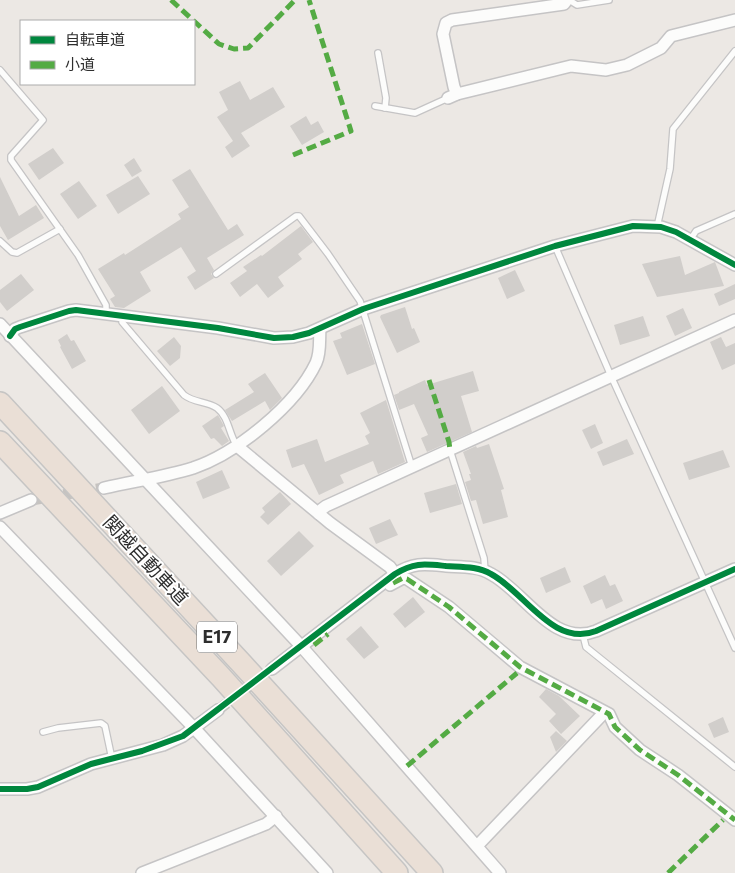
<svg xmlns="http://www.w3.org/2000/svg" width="735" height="873" viewBox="0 0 735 873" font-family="Commissioner,'Noto Sans JP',sans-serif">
  <rect width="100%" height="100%" fill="#ece8e4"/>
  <g fill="#d1cecb">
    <polygon points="240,81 250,100 273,87 285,107 241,133 250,146 232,158 225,147 233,141 217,117 228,110 219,92"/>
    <polygon points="306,116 311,125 318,121 324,132 302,145 290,126"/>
    <polygon points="53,148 64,163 39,180 28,164"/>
    <polygon points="134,158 142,171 132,177 124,165"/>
    <polygon points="190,169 228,230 237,224 244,235 207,258 214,270 211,274 214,278 195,290 187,277 196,271 181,247 140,272 151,291 124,308 115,307 110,299 115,296 98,269 124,253 125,255 181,219 178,214 189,207 172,180"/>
    <polygon points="138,176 150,194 118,214 106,195"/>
    <polygon points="0,177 19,216 36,205 44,218 8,240 0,226"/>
    <polygon points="79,181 97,206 78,219 60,194"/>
    <polygon points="301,226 313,242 298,254 302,259 278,277 284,286 268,298 257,284 240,297 230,283 247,271 243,267 261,255 262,256"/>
    <polygon points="680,256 685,275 715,262 724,286 657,297 642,264"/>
    <polygon points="515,270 525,291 507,299 498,278"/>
    <polygon points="21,274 34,290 7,311 0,302 0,290"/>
    <polygon points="735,284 735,299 719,306 714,294"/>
    <polygon points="405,307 412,329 414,328 420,342 397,353 380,317 381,315"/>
    <polygon points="683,308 692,328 675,336 666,316"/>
    <polygon points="643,316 650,336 620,345 614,325"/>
    <polygon points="362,324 375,364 347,375 333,341 342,338 340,333"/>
    <polygon points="67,334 71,341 74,340 86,361 72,369 60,347 61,346 58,340"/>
    <polygon points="174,337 181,346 180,358 170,366 157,351"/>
    <polygon points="721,337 726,347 735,343 735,364 722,370 710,342"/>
    <polygon points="473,371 479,391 461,396 472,432 427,452 421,438 428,435 414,404 399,410 394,395 399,393 399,392 425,380 427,385"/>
    <polygon points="265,373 282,398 270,410 265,401 232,421 225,410 254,392 248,384"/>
    <polygon points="162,386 180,411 149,434 131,410"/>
    <polygon points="386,400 405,462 378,474 373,461 340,475 344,483 319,495 304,464 292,468 286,450 317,439 325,462 369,444 365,436 370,433 360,413"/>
    <polygon points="218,415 224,426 221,428 229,441 222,446 214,438 211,439 202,426"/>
    <polygon points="595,424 603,443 591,449 582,430"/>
    <polygon points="627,439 634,454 603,466 597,452"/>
    <polygon points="489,444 504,489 501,490 508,517 483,524 476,500 471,501 465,482 471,480 469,474 471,474 463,452 476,446 477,448"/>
    <polygon points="723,450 730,467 689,480 683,463"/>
    <polygon points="222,470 230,488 203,499 196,482"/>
    <polygon points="456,484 462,504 430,513 424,493"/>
    <polygon points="280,492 291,504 268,525 260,517 265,512 262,508"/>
    <polygon points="390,519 398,535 376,544 369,528"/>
    <polygon points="299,531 314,546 281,576 267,561"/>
    <polygon points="565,567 571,582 546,593 540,578"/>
    <polygon points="605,575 610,586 615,584 623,601 606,609 602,599 591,604 583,586"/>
    <polygon points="413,597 425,612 405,628 393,614"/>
    <polygon points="361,626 379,647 364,659 346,639"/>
    <polygon points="546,689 559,696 580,716 561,734 549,721 556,714 539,697"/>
    <polygon points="723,717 729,732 714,738 708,724"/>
    <polygon points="556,731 567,741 556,752 550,737"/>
  </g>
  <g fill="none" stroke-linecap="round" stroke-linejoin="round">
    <g stroke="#c6c3c0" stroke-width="11" stroke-dasharray="11 5.5" stroke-linecap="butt">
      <polyline points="31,500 104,488"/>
      <polyline points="218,710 272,669"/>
    </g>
    <g stroke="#c5c4c5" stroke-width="8">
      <g id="lane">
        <polyline points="569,0 577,5 609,0"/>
        <polyline points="378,53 386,98 385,108"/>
        <polyline points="0,70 43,120 11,156 11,160 78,255 106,305 106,313"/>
        <polyline points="375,106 415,113 448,98"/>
        <polyline points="657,227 670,169 673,129 735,51"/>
        <polyline points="690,240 696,231 735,214"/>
        <polyline points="0,241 12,252 17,253 60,229"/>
        <polyline points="555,246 611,376 735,648"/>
        <polyline points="216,274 296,216 299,216 328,254 360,301 412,467"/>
        <path d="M123 316 122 322 184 395C194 403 207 401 217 408 229 417 229 435 237 446"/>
        <polyline points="450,450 484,558 485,571"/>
        <polyline points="583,635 586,647 735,767"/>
        <polyline points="43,732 58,728 101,723 105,726 112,759"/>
      </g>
    </g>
    <g stroke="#c5c4c5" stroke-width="14">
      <g id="street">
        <polyline points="457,94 454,87 443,34 446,23 452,20 564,4 567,0"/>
        <polyline points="448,98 457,94 571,66 606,70 627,65 661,48 671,36 735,20"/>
        <polyline points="0,324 301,646 500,873"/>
        <polyline points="10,336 15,329 20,327 69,311 76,310 218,328 274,338 293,337 309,333 363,309 555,246 633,226 661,227 676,232 735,265"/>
        <polyline points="237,446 330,523 390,567 395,574"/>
        <path d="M104 488C134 481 164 477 193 468 237 453 296 405 316 363 321 352 319 340 320 329"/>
        <polyline points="0,513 31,500"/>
        <polyline points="319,514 322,509 326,506 735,320"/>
        <polyline points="0,527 195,729 327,873"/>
        <polyline points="390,585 403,578 407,579 449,607 520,667 609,714 615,727 640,750 678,775 735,820"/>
        <path d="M272 669 395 574C414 562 425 564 446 566 461 567 478 566 491 574 524 591 553 648 596 631L735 569"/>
        <polyline points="0,789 27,789 38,787 91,764 163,745 183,736 218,710"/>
        <polyline points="477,846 601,716"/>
        <polyline points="142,873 266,824 276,816"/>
      </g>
    </g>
    <g stroke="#c6c5c4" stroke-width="24">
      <g id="highway">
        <polyline points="0,403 242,664 432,873"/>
        <polyline points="0,442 221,677 397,873"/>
      </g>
    </g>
    <use href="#lane" stroke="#fcfcfb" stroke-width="5.5"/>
    <use href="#street" stroke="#fcfcfb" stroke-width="11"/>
    <use href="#highway" stroke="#eadfd6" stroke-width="21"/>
    <g stroke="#54ab44" stroke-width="5" stroke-dasharray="10 5" stroke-linecap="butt">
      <polyline points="171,0 219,44 234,49 248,48 295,0"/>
      <polyline points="293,155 351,131 309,0"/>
      <polyline points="429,380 449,442 450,450"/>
      <polyline points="393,583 403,578 407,579 449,607 520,667 609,714 615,727 640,750 678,775 735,820"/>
      <polyline points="314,645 328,634"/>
      <polyline points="407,766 517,673"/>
      <polyline points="668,873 723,820"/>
    </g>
    <g stroke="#fff" stroke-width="9">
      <g id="cycleway">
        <polyline points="10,336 15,329 20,327 69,311 76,310 218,328 274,338 293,337 309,333 363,309 555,246 633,226 661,227 676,232 735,265"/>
        <path d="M0 789H27L38 787 91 764 142 751 183 736 395 574C414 562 425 564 446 566 461 567 478 566 491 574 524 591 553 648 596 631L735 569"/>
      </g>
    </g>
    <use href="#cycleway" stroke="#00873e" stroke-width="6"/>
  </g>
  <g text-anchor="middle" stroke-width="4" stroke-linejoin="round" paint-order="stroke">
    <rect fill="#fff" stroke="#6d6d6d" stroke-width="1" x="197" y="621.5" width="40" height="31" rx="4"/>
    <g font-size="18" font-weight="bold" fill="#2e2e2e">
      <text x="217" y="643">E17</text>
    </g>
    <g font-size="19" fill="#2e2e2e" stroke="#fff">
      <text transform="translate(146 560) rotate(47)" y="7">関越自動車道</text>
    </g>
  </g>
  <rect x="20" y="20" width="175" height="65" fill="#ffffff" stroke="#ababab"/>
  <rect x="30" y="36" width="25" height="8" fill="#00873e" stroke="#ababab"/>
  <text x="65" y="45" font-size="15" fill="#2e2e2e">自転車道</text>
  <rect x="30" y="61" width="25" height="8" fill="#54ab44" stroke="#ababab"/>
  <text x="65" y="70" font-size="15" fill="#2e2e2e">小道</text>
</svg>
